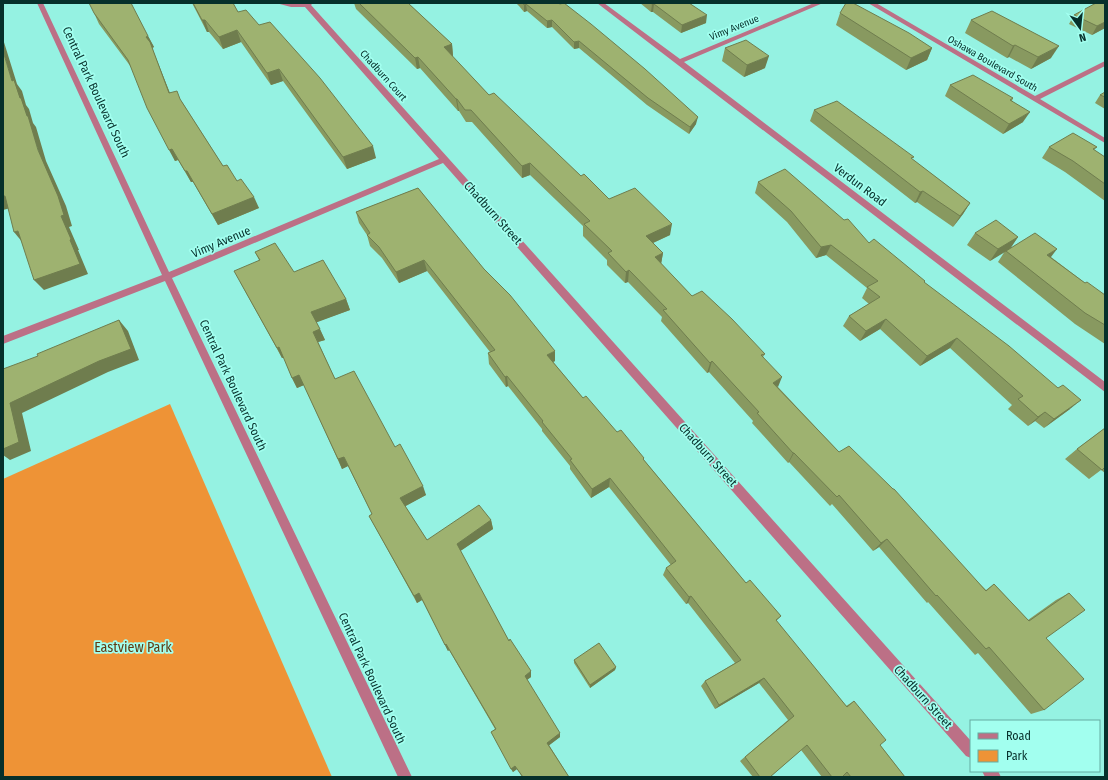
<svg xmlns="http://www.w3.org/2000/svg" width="1108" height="780" viewBox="0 0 1108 780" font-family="'Fira Sans Condensed',sans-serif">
  <rect width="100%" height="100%" fill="#95f2e2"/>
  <polygon fill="#ee9336" points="170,404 332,777 3,777 3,479"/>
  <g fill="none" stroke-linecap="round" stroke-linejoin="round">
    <g fill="#bc7086" fill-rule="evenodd">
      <polygon points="37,3 43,3 169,272 439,159 305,7 291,7 276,3 313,3 311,5 971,741 971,758 966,756 443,163 172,278 412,777 398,777 165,281 3,344 3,336 162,275"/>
      <polygon points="597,3 604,3 680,59 814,3 823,3 684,62 1105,382 1105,392"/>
      <polygon points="868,3 876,3 1035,96 1105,61 1105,66 1040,99 1105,138 1105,143"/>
      <polygon points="982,771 998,771 1001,777 985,777"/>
    </g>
  </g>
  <g fill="#889960">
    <polygon points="192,3 233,3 238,12 376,158 347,169 283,81 271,85 241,42 223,49 209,32 207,32"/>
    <polygon points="354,3 408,3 452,44 453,56 452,57 489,95 581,176 609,199 670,235 653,243 663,253 661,264 692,296 765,354 763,357 778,387 839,452 986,590 994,584 1028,620 1056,600 1069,593 1046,638 1044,710 1031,714 978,653 975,655 928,602 927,603 879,547 873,551 832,504 830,506 789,462 788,463 752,423 753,421 709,372 707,373 661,321 662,317 628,282 625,283 607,265 607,260 583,236 583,226 530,175 522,178 472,122 466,122 459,111 458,111 420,68 417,69 356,9"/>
    <polygon points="516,3 558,3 696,124 689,134 647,105 579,48 574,49 552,27 547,28 527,11 524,12 519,6"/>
    <polygon points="640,3 689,3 706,23 681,33 653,12 651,12"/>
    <polygon points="1105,3 1105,28 1092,35 1069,24 1074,15"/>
    <polygon points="94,13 148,36 154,47 152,48 170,93 182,102 223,166 237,181 259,208 218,225 193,182 191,182 178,160 175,161 131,67 99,24"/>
    <polygon points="840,13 932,48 927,60 906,70 836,25"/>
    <polygon points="971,20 1051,58 1031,69 1009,57 1007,58 965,33"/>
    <polygon points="725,48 765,68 744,77 722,61"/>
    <polygon points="950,85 1013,98 1012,101 1023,122 1003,134 945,96"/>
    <polygon points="1105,92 1105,109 1095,103 1100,95"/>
    <polygon points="814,110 913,160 970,203 963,214 953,227 917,202 915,203 810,121"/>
    <polygon points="1049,147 1097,147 1094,150 1105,157 1105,201 1065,172 1042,158"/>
    <polygon points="758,182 869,243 924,283 1070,409 1044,428 1035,421 1028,426 1008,409 1012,405 950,348 920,366 880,329 860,341 843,326 849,316 869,304 862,298 867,288 826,255 816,258 787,222 755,193"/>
    <polygon points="418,188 555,361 553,362 583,398 644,460 746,583 781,616 776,621 846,706 854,701 880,745 905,777 822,777 801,750 770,777 753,777 740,761 788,720 759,683 715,709 701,686 705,681 735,663 688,603 686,604 663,575 666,568 671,565 609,487 591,498 570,469 570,466 542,431 542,429 508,386 506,387 489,364 488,353 490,352 427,271 399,283 382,258 370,246 367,235 359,223 356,212"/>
    <polygon points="975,233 1018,237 1010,248 1051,257 1085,283 1105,295 1105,344 1075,324 998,262 1005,251 990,261 967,245"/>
    <polygon points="255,252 346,299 350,310 316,322 325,340 318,342 335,379 395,447 426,495 405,506 427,540 491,520 493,529 460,551 509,641 531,677 527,680 560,737 549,745 569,777 522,777 517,769 513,772 491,732 495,729 449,650 448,651 422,600 417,603 369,516 372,514 348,466 342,469 304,385 297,388 292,378 284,358 282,358 240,282 259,260"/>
    <polygon points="1105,428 1105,473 1101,470 1089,479 1065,459 1077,449"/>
    <polygon points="574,660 616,667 615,670 590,688 574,663"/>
  </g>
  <g fill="#6f7d4e">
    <polygon points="526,4 527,11 524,12 524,5"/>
    <polygon points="652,4 654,4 653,12 651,12"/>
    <polygon points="707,15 706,23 681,33 682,25"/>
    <polygon points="202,20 205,20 209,32 207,32"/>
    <polygon points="552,20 552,27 547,28 547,21"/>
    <polygon points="1105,22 1105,28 1092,35 1097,26"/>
    <polygon points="237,30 241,42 223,49 219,37"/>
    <polygon points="148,36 154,47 152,48 174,104 169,93 146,37"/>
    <polygon points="3,39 17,84 22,91 26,105 29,109 33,123 36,127 46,161 66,206 72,226 69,227 79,250 78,250 88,274 44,290 34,280 70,240 61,216 38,150 27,116 12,81 3,51"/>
    <polygon points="579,41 579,48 574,49 574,42"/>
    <polygon points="452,44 453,56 445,59 444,47"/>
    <polygon points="1015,45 1009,57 1007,58 1013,46"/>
    <polygon points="1059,46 1051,58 1031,69 1038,57"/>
    <polygon points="932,48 927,60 906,70 911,58"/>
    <polygon points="769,56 765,68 744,77 747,65"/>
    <polygon points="418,57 420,68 417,69 415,58"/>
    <polygon points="279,69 283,81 271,85 267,73"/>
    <polygon points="456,99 457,99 459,111 458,111"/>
    <polygon points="1030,112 1023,122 1003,134 1009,124"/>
    <polygon points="698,117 696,124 689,134 690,127"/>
    <polygon points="373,146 376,158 347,169 343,157"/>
    <polygon points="172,149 178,160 175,161 169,150"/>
    <polygon points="530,163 530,175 522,178 522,166"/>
    <polygon points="185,171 187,171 193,182 191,182"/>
    <polygon points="923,191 917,202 915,203 920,192"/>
    <polygon points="3,196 5,196 14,207 3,210"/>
    <polygon points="254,197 259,208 218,225 212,214"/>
    <polygon points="970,203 963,214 953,227 960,216"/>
    <polygon points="672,224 670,235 644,247 646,236"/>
    <polygon points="18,231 23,243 14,232"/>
    <polygon points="1018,237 1010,249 990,261 998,249"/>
    <polygon points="831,245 826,255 816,258 821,247"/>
    <polygon points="1057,249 1048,261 1047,255"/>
    <polygon points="663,253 661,264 655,257"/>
    <polygon points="424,260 427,271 399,283 396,272"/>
    <polygon points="629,270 628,282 625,283 626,272"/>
    <polygon points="346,299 350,310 315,323 311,312"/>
    <polygon points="886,319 880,329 860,341 866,331"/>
    <polygon points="119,320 128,331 139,360 108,372 22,413 31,451 10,460 3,455 3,449 10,403"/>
    <polygon points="320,329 325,340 318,342 313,332"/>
    <polygon points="957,338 950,348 920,366 927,356"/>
    <polygon points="279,347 284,357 282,358 277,348"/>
    <polygon points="555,351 555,361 547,365 547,355"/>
    <polygon points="712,361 709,372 707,373 710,363"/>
    <polygon points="299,375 304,385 297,388 292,378"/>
    <polygon points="507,376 508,386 506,387 505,377"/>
    <polygon points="782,377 778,387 773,383"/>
    <polygon points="1081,400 1070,409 1044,428 1054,419"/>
    <polygon points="1045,412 1035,421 1028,426 1038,417"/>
    <polygon points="793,453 794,453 789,462 788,463"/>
    <polygon points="344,457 348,466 342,469 338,459"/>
    <polygon points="610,478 609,487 591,498 592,489"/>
    <polygon points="423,486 426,495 404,507 400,498"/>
    <polygon points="491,520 493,529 459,552 457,544"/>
    <polygon points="887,539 879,547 873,551 881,543"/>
    <polygon points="419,593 422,600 417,603 414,596"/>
    <polygon points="691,596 688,603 686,604 689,597"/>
    <polygon points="446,644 449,650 448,651 445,645"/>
    <polygon points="616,667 615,670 590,688 590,685"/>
    <polygon points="531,671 531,677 525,681 525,676"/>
    <polygon points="764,678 759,683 715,709 719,705"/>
    <polygon points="560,733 560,737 547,747 547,743"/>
    <polygon points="515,766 517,769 513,772 511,769"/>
  </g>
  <g fill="#9eb270" stroke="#6f7d4e">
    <polygon points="89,3 131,3 148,36 146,37 150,42 169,93 177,91 180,99 223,166 227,165 237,181 241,179 254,197 212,214 187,171 185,171 172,149 169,150 147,108 128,60 94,13"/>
    <polygon points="193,3 233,3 238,12 246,10 259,25 270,22 320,78 373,146 343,157 279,69 267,73 237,30 219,37 205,20 202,20"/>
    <polygon points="359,3 408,3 452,44 444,47 489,95 494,93 581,176 584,174 609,199 635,188 672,224 646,236 663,253 655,257 692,296 702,291 732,319 765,354 761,355 782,377 773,383 839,452 849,446 893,489 894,489 986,591 994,584 1029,621 1069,593 1085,610 1046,638 1084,679 1044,710 989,647 986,649 937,595 936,596 887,539 881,543 839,495 837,497 794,453 793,453 757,413 759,412 712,361 710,363 663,310 667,309 629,270 626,272 608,253 612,251 584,224 590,221 530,163 522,166 471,110 465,110 457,99 456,99 418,57 415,58"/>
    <polygon points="523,3 558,3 560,4 564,3 591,24 645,69 698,117 690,127 648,98 579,41 574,42 552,20 547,21 526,4 524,5"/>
    <polygon points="650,3 689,3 707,15 682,25 654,4 652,4"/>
    <polygon points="846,3 853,3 909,33 932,48 911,58 840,13"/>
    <polygon points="1096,3 1105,3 1105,22 1097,26 1074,15"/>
    <polygon points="992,11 1059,46 1038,57 1015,45 1013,46 971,20"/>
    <polygon points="746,40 769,56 747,65 725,48"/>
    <polygon points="3,51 12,81 14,80 20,98 21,98 27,116 28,116 38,150 58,196 64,215 61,216 71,239 70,240 80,264 34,280 18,231 14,232 5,196 3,196"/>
    <polygon points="973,75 1013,98 1010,100 1030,112 1009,124 950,85"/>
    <polygon points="1105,92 1105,97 1100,95"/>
    <polygon points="837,101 914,157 911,158 970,203 960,216 923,191 920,192 814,110"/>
    <polygon points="1073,133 1097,147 1093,149 1105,157 1105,184 1073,161 1049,147"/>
    <polygon points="785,169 844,220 848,219 869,243 874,239 925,281 924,282 1009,346 1058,388 1063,385 1081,400 1054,419 1045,412 1038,417 1018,399 1023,396 957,338 927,356 886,319 866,331 849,316 880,297 867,287 878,281 831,245 821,247 791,211 758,182"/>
    <polygon points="418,188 484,269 510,295 555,351 547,355 583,398 586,396 617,432 621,430 644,458 643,459 746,583 750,580 781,616 776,620 847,707 854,701 886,740 880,745 905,777 851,777 847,772 842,777 832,777 807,745 770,777 760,777 745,757 794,716 764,678 719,705 705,681 741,660 691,596 689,597 666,568 676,561 610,478 592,489 570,460 572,459 542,422 543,421 507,376 505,377 488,353 495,350 424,260 396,272 379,247 367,235 370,233 356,212"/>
    <polygon points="996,220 1018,237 998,249 975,233"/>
    <polygon points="1035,233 1057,249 1047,255 1085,283 1087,282 1105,295 1105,325 1085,313 1006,251"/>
    <polygon points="275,243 294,272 323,260 346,299 311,312 320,329 313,332 335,379 354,371 395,447 400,444 423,486 400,498 427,540 479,505 491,520 457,544 509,641 510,639 531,671 525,676 560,733 547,743 569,777 523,777 515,766 511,769 491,732 496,729 446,644 445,645 419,593 414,596 369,516 372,514 344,457 338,459 299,375 292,378 279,347 277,348 234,271 260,260 255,252"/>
    <polygon points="119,320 131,349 99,361 10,403 19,442 3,449 3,369 38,356 37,354"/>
    <polygon points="1105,428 1105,467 1102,470 1077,449"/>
    <polygon points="599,643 616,667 590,685 574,660"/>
  </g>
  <g text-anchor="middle" stroke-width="3.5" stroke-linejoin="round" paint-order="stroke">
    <g font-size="10" fill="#06302b" stroke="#a2ffef">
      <text transform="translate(734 27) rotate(-22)" y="4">Vimy Avenue</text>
      <text transform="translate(993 63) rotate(30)" y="4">Oshawa Boulevard South</text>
      <text transform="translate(384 75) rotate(48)" y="4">Chadburn Court</text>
    </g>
    <g font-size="12" fill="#06302b" stroke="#a2ffef">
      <text transform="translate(96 92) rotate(65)" y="4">Central Park Boulevard South</text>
      <text transform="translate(860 185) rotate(37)" y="4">Verdun Road</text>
      <text transform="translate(493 213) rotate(48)" y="4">Chadburn Street</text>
      <text transform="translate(221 242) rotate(-23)" y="4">Vimy Avenue</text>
      <text transform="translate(233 385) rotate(65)" y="4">Central Park Boulevard South</text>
      <text transform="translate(708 455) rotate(48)" y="4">Chadburn Street</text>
      <text transform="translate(372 678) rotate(65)" y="4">Central Park Boulevard South</text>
      <text transform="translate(923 697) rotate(48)" y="4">Chadburn Street</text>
    </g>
    <g font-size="14" fill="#613a12" stroke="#a2ffef">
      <text x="133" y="652">Eastview Park</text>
    </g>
  </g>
  <rect width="1108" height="780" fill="none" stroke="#06302b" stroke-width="8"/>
  <rect x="970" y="720" width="130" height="52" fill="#a2ffef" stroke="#64aca1"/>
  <rect x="978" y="733" width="20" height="6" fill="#bc7086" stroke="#64aca1"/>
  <text x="1006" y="740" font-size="12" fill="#06302b">Road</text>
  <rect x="978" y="750" width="20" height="12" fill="#ee9336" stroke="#64aca1"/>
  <text x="1006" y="760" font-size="12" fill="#06302b">Park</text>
  <g transform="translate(1080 28) rotate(165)" stroke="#a2ffef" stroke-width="3" paint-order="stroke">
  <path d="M0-3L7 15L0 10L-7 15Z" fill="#06302b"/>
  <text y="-6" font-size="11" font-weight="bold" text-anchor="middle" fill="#06302b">N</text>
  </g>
</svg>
